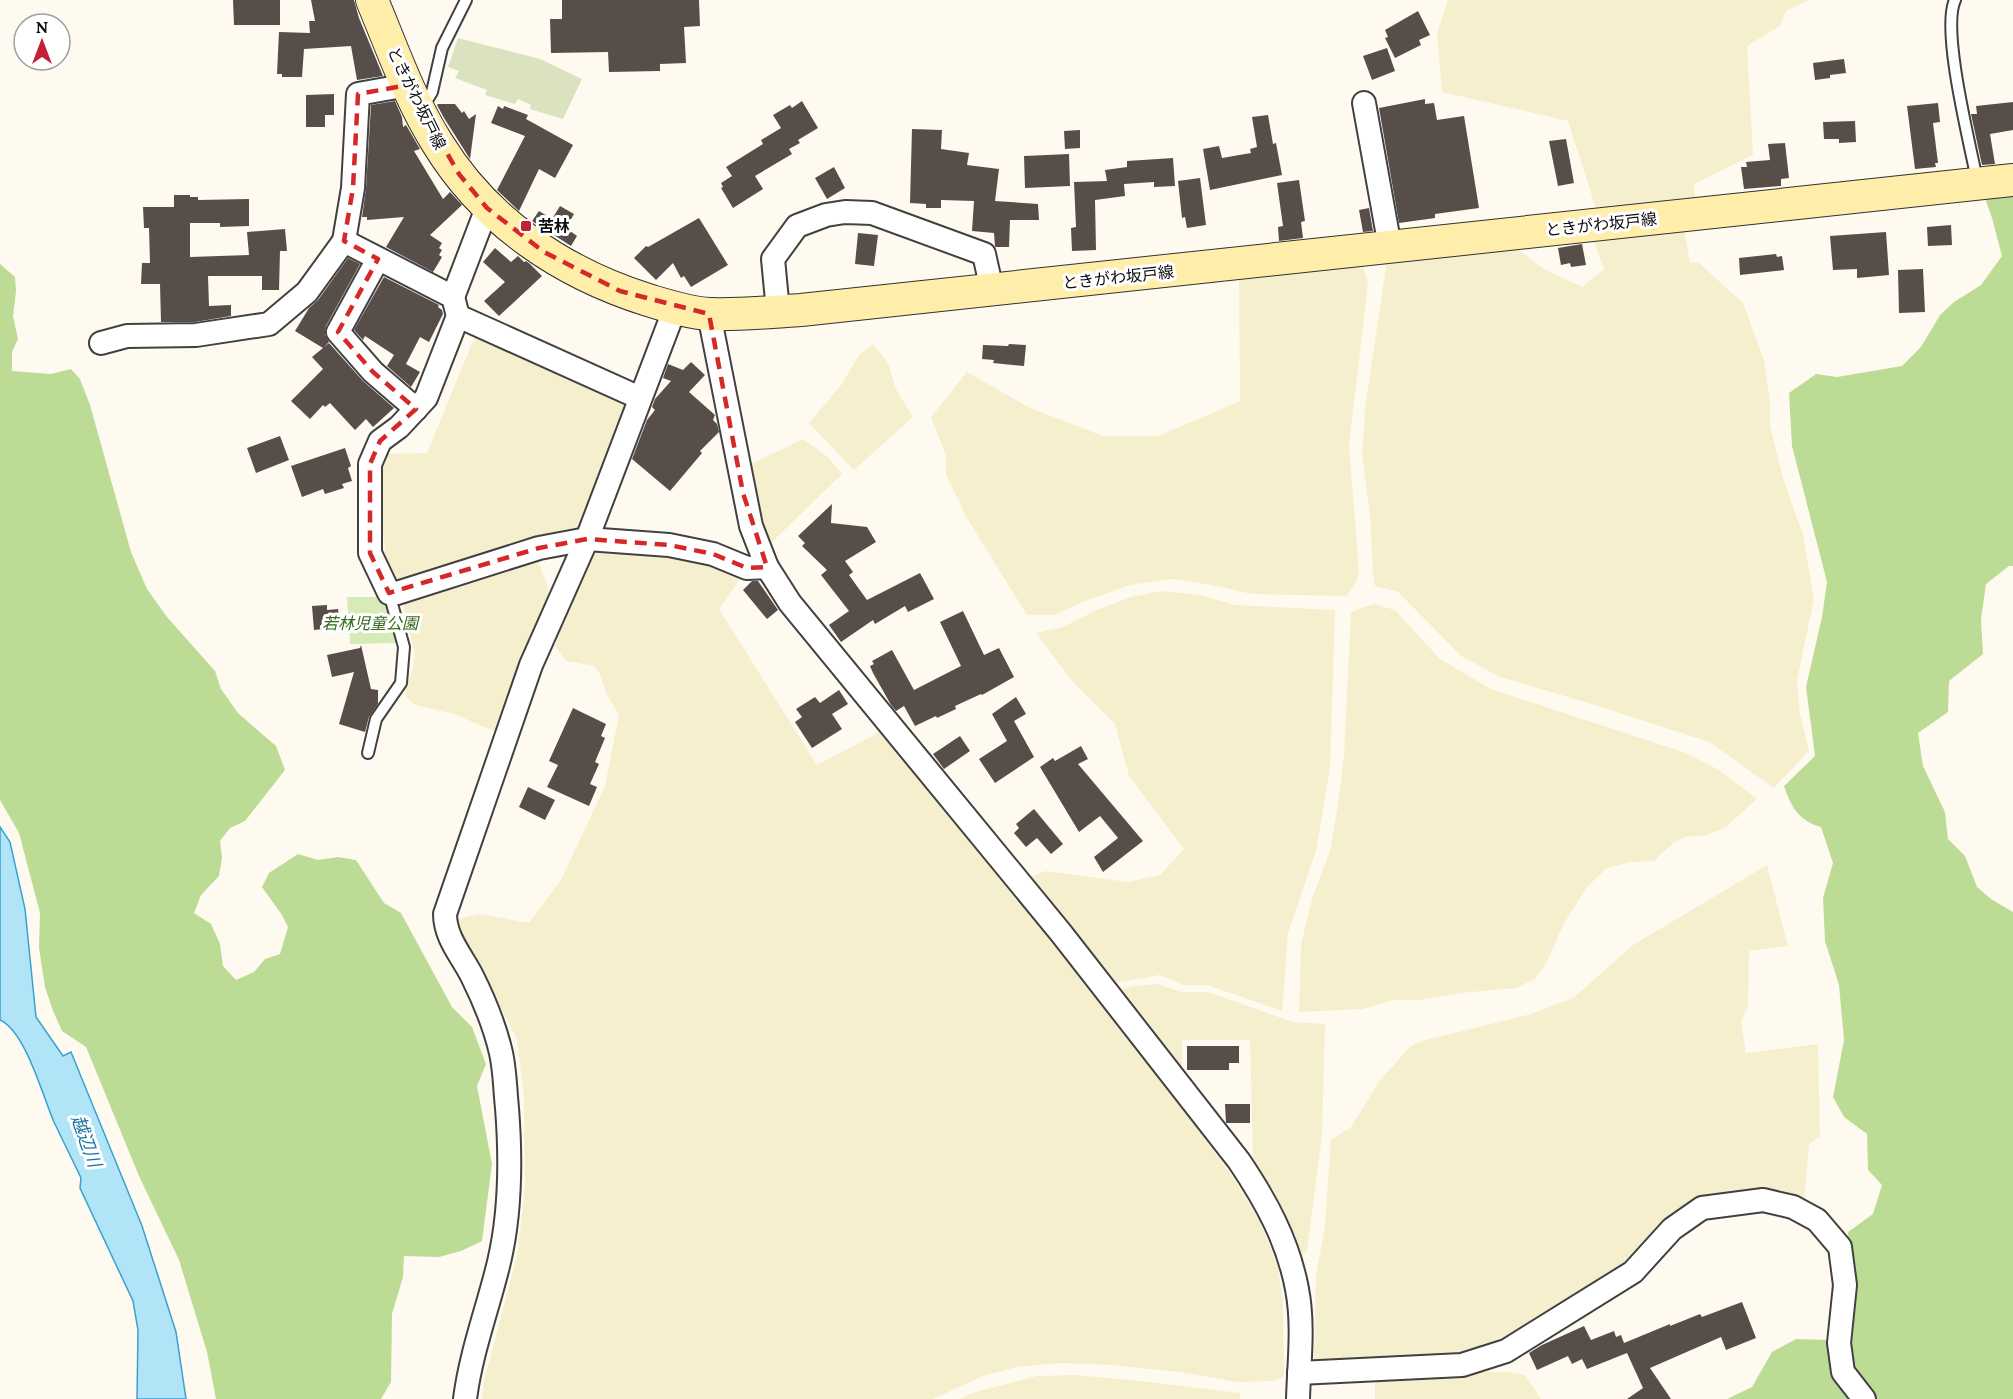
<svg xmlns="http://www.w3.org/2000/svg" width="2013" height="1399" viewBox="0 0 2013 1399" font-family="Lora,'Noto Sans JP',serif">
  <rect width="100%" height="100%" fill="#fffaef"/>
  <g fill="#f6efce">
    <polygon points="1448,0 1809,0 1786,11 1780,26 1747,46 1753,155 1694,184 1695,201 1597,212 1568,121 1442,92 1437,33"/>
    <polygon points="1684,228 1690,262 1699,263 1743,303 1764,360 1770,401 1770,426 1783,478 1803,535 1814,599 1797,680 1800,714 1809,751 1774,788 1709,742 1595,705 1500,677 1461,656 1398,592 1375,586 1373,575 1370,514 1362,455 1365,409 1387,260 1514,246 1542,268 1582,287 1604,269 1592,236"/>
    <polygon points="1362,263 1368,284 1349,445 1359,572 1356,583 1347,596 1252,594 1211,585 1172,579 1130,585 1080,603 1055,615 1027,615 968,520 946,475 946,456 931,417 967,372 1028,407 1103,436 1158,436 1240,401 1239,279"/>
    <polygon points="477,331 631,401 576,532 394,583 387,572 382,523 382,454 427,453"/>
    <polygon points="873,344 888,363 896,389 913,417 854,470 809,423 842,384 859,355"/>
    <polygon points="803,439 828,457 842,474 767,547 749,465"/>
    <polygon points="622,548 684,553 743,575 719,609 817,765 882,731 1035,919 1200,1132 1236,1182 1260,1222 1278,1267 1283,1303 1284,1376 1275,1381 1237,1382 1179,1372 1112,1365 1059,1363 1017,1367 983,1376 933,1399 482,1399 484,1381 517,1256 525,1188 524,1097 517,1039 455,920 479,914 529,923 561,880 605,786 619,715 606,693 599,672 594,666 566,661 555,646 590,551"/>
    <polygon points="536,556 547,584 550,600 496,732 454,714 415,705 406,697 405,686 411,676 415,655 403,604 408,598"/>
    <polygon points="1160,591 1201,595 1235,605 1335,610 1330,768 1316,851 1288,933 1282,1011 1207,985 1183,985 1160,975 1116,983 1030,877 1046,871 1128,882 1160,875 1184,849 1129,776 1115,724 1073,682 1036,633 1063,627 1097,610 1131,597"/>
    <polygon points="1374,604 1395,610 1440,659 1491,689 1686,753 1719,770 1757,799 1725,828 1707,835 1685,837 1673,843 1654,861 1631,862 1607,868 1587,887 1563,925 1546,964 1535,979 1516,988 1461,993 1420,1000 1394,1000 1363,1009 1299,1012 1301,944 1312,899 1330,851 1338,805 1344,754 1351,612"/>
    <polygon points="1767,865 1788,946 1749,951 1748,1006 1741,1022 1746,1053 1818,1044 1820,1137 1809,1144 1804,1203 1777,1192 1751,1191 1691,1205 1655,1227 1638,1254 1597,1283 1484,1348 1463,1355 1314,1363 1316,1276 1325,1225 1331,1140 1351,1127 1380,1080 1411,1046 1422,1041 1531,1014 1573,998 1633,945"/>
    <polygon points="1157,984 1182,992 1208,992 1293,1022 1325,1024 1322,1135 1307,1251 1301,1256 1273,1191 1253,1158 1250,1040 1182,1040 1182,1072 1121,990 1132,986"/>
    <polygon points="1483,1372 1507,1372 1525,1375 1541,1399 1375,1399 1375,1377"/>
    <polygon points="1075,1375 1141,1381 1240,1393 1240,1399 960,1399 972,1393 1037,1376"/>
  </g>
  <polygon fill="#d7ebb7" points="347,597 384,597 397,643 350,644"/>
  <g fill="#bcdc96">
    <path d="M2013 190V566H2009L1986 584 1981 620 1983 654 1949 681 1948 712 1918 733 1923 766 1945 812 1948 839 1965 856 1977 887 1991 899 2013 912V1399H1727L1752 1387 1772 1352 1796 1339 1830 1340V1318L1852 1295 1848 1232 1873 1214 1882 1185 1868 1170 1867 1134 1844 1117 1833 1097 1844 1040 1839 985 1825 941 1823 898 1833 863 1821 827C1799 821 1791 807 1784 786L1815 756 1806 687 1822 617 1827 582 1792 446 1789 393 1816 374 1837 377 1902 366 1921 347 1940 315 1954 302 1981 285 2002 256 1992 218 1984 195Z"/>
    <polygon points="0,264 15,277 16,291 13,316 18,339 12,352 12,371 51,374 71,369 80,379 90,405 131,552 147,589 167,617 215,671 221,689 238,713 276,746 285,770 245,821 230,828 220,841 222,858 219,876 201,895 194,913 211,924 220,944 223,966 236,980 254,972 265,959 280,954 288,927 282,915 262,887 269,873 298,854 318,860 338,857 356,860 384,903 401,913 452,1007 472,1027 486,1064 477,1086 492,1164 482,1241 461,1251 439,1257 404,1256 403,1277 392,1314 391,1382 381,1399 216,1399 207,1352 179,1260 139,1176 86,1047 62,1031 53,1011 45,987 39,948 40,913 19,833 0,800"/>
  </g>
  <polygon fill="#dae2bf" points="458,38 540,59 582,79 563,119 530,109 531,105 518,99 515,104 485,95 487,90 455,78 459,71 448,67"/>
  <path fill="#b2e4f8" stroke="#37a2d1" stroke-width="1.5" d="M0 827 10 842 25 909 36 1017 63 1056 71 1052 142 1226 176 1332 186 1399H137L138 1330 133 1301 80 1188 81 1178C72 1159 63 1141 54 1122 43 1097 26 1032 0 1020Z"/>
  <g fill="#574e4a">
    <polygon points="233,0 280,0 280,25 234,25"/>
    <polygon points="311,0 354,0 359,18 383,76 357,80 351,46 304,49 302,77 282,77 282,74 277,74 279,32 310,33 309,21 315,21"/>
    <polygon points="562,0 699,0 700,26 684,27 686,63 660,64 660,71 609,72 608,52 551,53 550,19 562,19"/>
    <polygon points="1418,11 1430,35 1419,40 1421,45 1395,58 1385,38 1388,37 1385,30"/>
    <polygon points="1387,48 1395,71 1372,80 1363,56"/>
    <polygon points="1844,59 1846,73 1830,75 1830,78 1815,80 1813,63"/>
    <polygon points="334,94 334,115 325,115 325,127 306,127 306,95"/>
    <polygon points="1425,99 1425,104 1434,103 1437,120 1464,116 1479,208 1435,214 1435,218 1399,223 1379,108"/>
    <polygon points="395,101 402,117 403,127 406,125 420,149 414,151 443,199 450,192 462,205 430,235 442,243 439,248 442,250 439,255 442,257 433,272 386,247 404,217 367,220 367,217 362,217 366,189 371,105"/>
    <polygon points="802,101 818,128 798,140 800,143 789,149 792,154 755,176 763,189 733,208 721,188 723,187 721,183 732,176 726,167 763,144 761,140 781,128 773,115 790,105 792,108"/>
    <polygon points="2013,102 2013,130 1990,134 1995,164 1982,165 1971,114 1977,114 1976,106"/>
    <polygon points="1938,103 1940,122 1933,123 1938,163 1935,163 1936,167 1915,169 1907,106"/>
    <polygon points="438,104 455,104 462,113 464,111 469,119 476,114 470,159 444,118 437,105"/>
    <polygon points="498,106 503,109 504,106 528,115 526,119 573,145 555,178 539,169 519,211 497,190 525,136 491,123"/>
    <polygon points="1268,115 1273,144 1276,143 1282,175 1210,190 1203,149 1219,146 1222,158 1251,153 1250,149 1257,147 1252,117"/>
    <polygon points="1855,121 1856,142 1839,143 1839,139 1824,139 1823,122"/>
    <polygon points="912,129 942,130 941,149 969,153 967,165 999,169 995,201 1038,204 1039,220 1010,220 1009,247 995,247 994,233 972,231 974,201 941,200 941,208 926,208 926,204 910,203"/>
    <polygon points="1080,130 1080,148 1065,149 1064,131"/>
    <polygon points="1566,139 1574,183 1558,186 1549,141"/>
    <polygon points="1785,143 1789,178 1781,179 1781,186 1744,189 1741,167 1747,167 1746,162 1770,160 1768,144"/>
    <polygon points="1069,154 1070,186 1025,188 1024,156"/>
    <polygon points="1173,158 1175,186 1154,187 1154,182 1124,184 1125,196 1095,200 1096,250 1072,251 1071,228 1076,227 1074,182 1107,181 1105,170 1127,167 1127,161"/>
    <polygon points="834,167 845,188 827,199 815,178"/>
    <polygon points="1200,178 1206,225 1187,228 1185,217 1182,218 1178,181"/>
    <polygon points="1299,180 1305,221 1301,222 1303,238 1279,241 1278,227 1283,226 1277,183"/>
    <polygon points="174,195 190,195 190,197 198,197 198,200 249,199 249,226 220,227 220,223 190,223 190,257 249,255 247,232 285,229 287,251 280,251 279,290 262,290 262,276 208,276 209,306 231,305 231,316 195,322 161,322 160,284 141,284 142,263 150,263 149,228 144,228 143,207 174,207"/>
    <polygon points="560,206 574,214 566,228 577,236 571,246 532,221 539,211 552,219"/>
    <polygon points="1369,208 1373,231 1363,232 1359,210"/>
    <polygon points="699,218 728,265 691,287 684,276 681,278 673,263 656,280 634,258 646,246 648,247"/>
    <polygon points="1951,225 1952,245 1928,246 1927,227"/>
    <polygon points="1886,232 1889,275 1857,278 1857,269 1833,270 1830,236"/>
    <polygon points="858,233 878,235 874,266 855,264"/>
    <polygon points="1582,244 1586,265 1571,267 1570,263 1561,265 1558,248"/>
    <polygon points="495,248 511,262 518,256 524,262 526,261 530,264 542,276 499,316 484,301 505,282 483,262"/>
    <polygon points="1776,254 1777,257 1782,256 1784,270 1740,275 1739,258"/>
    <polygon points="348,258 360,264 326,326 325,334 329,342 324,347 329,343 363,381 394,408 373,427 366,419 355,430 330,403 325,407 323,405 310,419 291,401 323,369 312,357 323,348 295,331 309,308 318,300"/>
    <polygon points="1923,269 1925,312 1899,313 1898,270"/>
    <polygon points="384,277 439,305 438,307 442,310 443,314 429,342 420,337 406,364 420,372 411,387 387,366 394,355 365,336 363,340 354,330"/>
    <polygon points="1009,344 1026,345 1024,366 993,363 994,360 982,359 983,345 1008,346"/>
    <polygon points="691,362 705,375 689,392 715,415 713,420 717,424 719,432 700,451 702,453 670,491 632,459 647,420 655,410 652,407 655,399 671,381 663,378 668,364 683,370"/>
    <polygon points="280,436 289,460 256,473 247,448"/>
    <polygon points="345,448 351,466 348,468 352,481 342,484 344,488 325,494 323,489 302,497 291,466"/>
    <polygon points="832,504 831,523 867,527 876,542 845,561 853,572 849,575 867,600 920,573 934,599 908,612 905,606 875,624 873,620 841,642 829,625 849,611 821,575 827,570 802,546 805,543 798,536"/>
    <polygon points="752,581 758,581 778,610 767,619 743,590"/>
    <polygon points="327,605 327,610 338,609 340,627 314,630 312,606"/>
    <polygon points="963,611 984,655 999,648 1014,677 982,695 981,694 955,706 956,709 937,718 936,716 915,726 904,706 896,711 891,705 873,673 870,666 874,664 872,661 892,650 914,690 961,666 940,622"/>
    <polygon points="361,645 371,689 378,690 378,704 369,717 365,732 339,724 354,672 332,677 327,655 360,648"/>
    <polygon points="839,690 848,704 832,714 842,729 812,748 795,722 802,717 796,709 815,697 820,703"/>
    <polygon points="1016,697 1026,714 1014,721 1034,757 995,783 979,759 1007,741 992,714"/>
    <polygon points="573,708 606,724 601,736 605,738 595,762 599,764 590,784 597,787 589,806 547,787 558,765 549,761"/>
    <polygon points="960,736 970,751 944,769 933,754"/>
    <polygon points="1081,746 1088,759 1078,764 1143,841 1103,872 1094,857 1118,838 1100,816 1079,832 1040,767 1053,758 1055,761"/>
    <polygon points="528,787 555,800 545,820 519,807"/>
    <polygon points="1034,809 1063,844 1051,854 1037,838 1026,847 1014,833 1019,828 1016,824"/>
    <polygon points="1187,1046 1239,1046 1239,1063 1229,1063 1229,1070 1187,1070"/>
    <polygon points="1225,1104 1250,1104 1250,1123 1226,1123"/>
    <polygon points="1742,1302 1756,1338 1726,1350 1721,1337 1650,1368 1671,1399 1627,1399 1643,1388 1627,1353 1587,1369 1582,1359 1572,1364 1568,1356 1537,1370 1529,1353 1542,1345 1584,1326 1591,1340 1614,1331 1616,1337 1621,1335 1624,1343 1670,1324 1670,1326 1700,1314 1702,1317"/>
  </g>
  <g fill="none" stroke-linecap="round" stroke-linejoin="round">
    <g stroke="#414141" stroke-width="14">
      <g id="service">
        <path d="M1955 0C1941 30 1970 144 1977 180"/>
        <polyline points="422,108 432,92 442,48 466,0"/>
        <polyline points="368,753 376,719 401,683 404,647 389,593"/>
      </g>
    </g>
    <g stroke="#414141" stroke-width="26">
      <g id="minor">
        <polyline points="1364,103 1390,247"/>
        <polyline points="344,241 353,188 358,94 408,85"/>
        <polyline points="378,259 338,332 373,372 416,409"/>
        <polyline points="453,297 487,208"/>
        <polyline points="778,311 773,259 797,226 826,215 845,212 872,213 984,254 992,290"/>
        <path d="M709 314 751 526 767 567 790 603 1061 933 1239 1161C1266 1201 1288 1241 1297 1289 1304 1325 1299 1363 1298 1399"/>
        <polyline points="458,316 426,398 399,427 380,441 370,464 370,553 389,593 397,593 539,548 587,539 669,545 713,554 747,568 767,567"/>
        <polyline points="101,343 127,336 196,335 269,324 307,292 344,241 453,297 458,316 640,398"/>
        <polyline points="1299,1373 1462,1365 1506,1351 1633,1272 1672,1229 1702,1208 1763,1200 1793,1207 1817,1220 1840,1247 1845,1285 1839,1343 1843,1372 1864,1399"/>
        <path d="M465 1399C471 1352 488 1308 499 1262 511 1211 511 1159 507 1108 505 1089 505 1071 501 1053 495 1027 484 1000 472 976 462 956 445 938 445 914L531 665 587 539 675 308"/>
      </g>
    </g>
    <g stroke="#303030" stroke-width="34">
      <path id="secondary" d="M372 0C392 48 410 100 438 144 486 222 562 273 648 300 668 306 689 313 710 314 740 315 771 312 801 310L2013 180"/>
    </g>
    <use href="#service" stroke="#fff" stroke-width="10"/>
    <use href="#minor" stroke="#fff" stroke-width="22"/>
    <use href="#secondary" stroke="#fea" stroke-width="32"/>
  </g>
  <path fill="none" stroke="#d62828" stroke-width="4.5" stroke-dasharray="12 8" stroke-linejoin="round" d="M408 85 459 174 487 208 544 252 620 291 709 314 743 493 767 567 747 568 713 554 669 545 587 539 539 548 389 593 370 553V464L380 441 416 409 373 372 338 332 378 259 344 241 353 188 358 94Z"/>
  <rect fill="#c22238" stroke="#fff" stroke-width="2" x="520" y="220" width="12" height="12" rx="3"/>
  <g text-anchor="middle" stroke-width="6" stroke-linejoin="round" paint-order="stroke">
    <g font-size="16" fill="#0e0e0e" stroke="#fff">
      <text transform="translate(417 98) rotate(64)" y="6">ときがわ坂戸線</text>
      <text transform="translate(1601 224) rotate(-6)" y="6">ときがわ坂戸線</text>
      <text transform="translate(1118 277) rotate(-6)" y="6">ときがわ坂戸線</text>
    </g>
    <g font-size="16" font-weight="bold" fill="#0e0e0e" stroke="#fff" text-anchor="start">
      <text x="538" y="232">苦林</text>
    </g>
    <g font-size="16" font-style="italic" fill="#33681c" stroke="#fff">
      <text x="370" y="629">若林児童公園</text>
    </g>
    <g font-size="18" font-style="italic" fill="#1372a4" stroke="#fff">
      <text transform="translate(86 1141) rotate(70)" y="6">越辺川</text>
    </g>
  </g>
  <g transform="translate(42 42)"><circle r="28" fill="#ffffff" stroke="#9f9f9f" stroke-width="1.5"/>
  <path d="M0-4.5L10 22L0 15L-10 22Z" fill="#c22238"/>
  <text y="-9" font-size="16" font-weight="bold" text-anchor="middle" fill="#0e0e0e">N</text>
  </g>
</svg>
